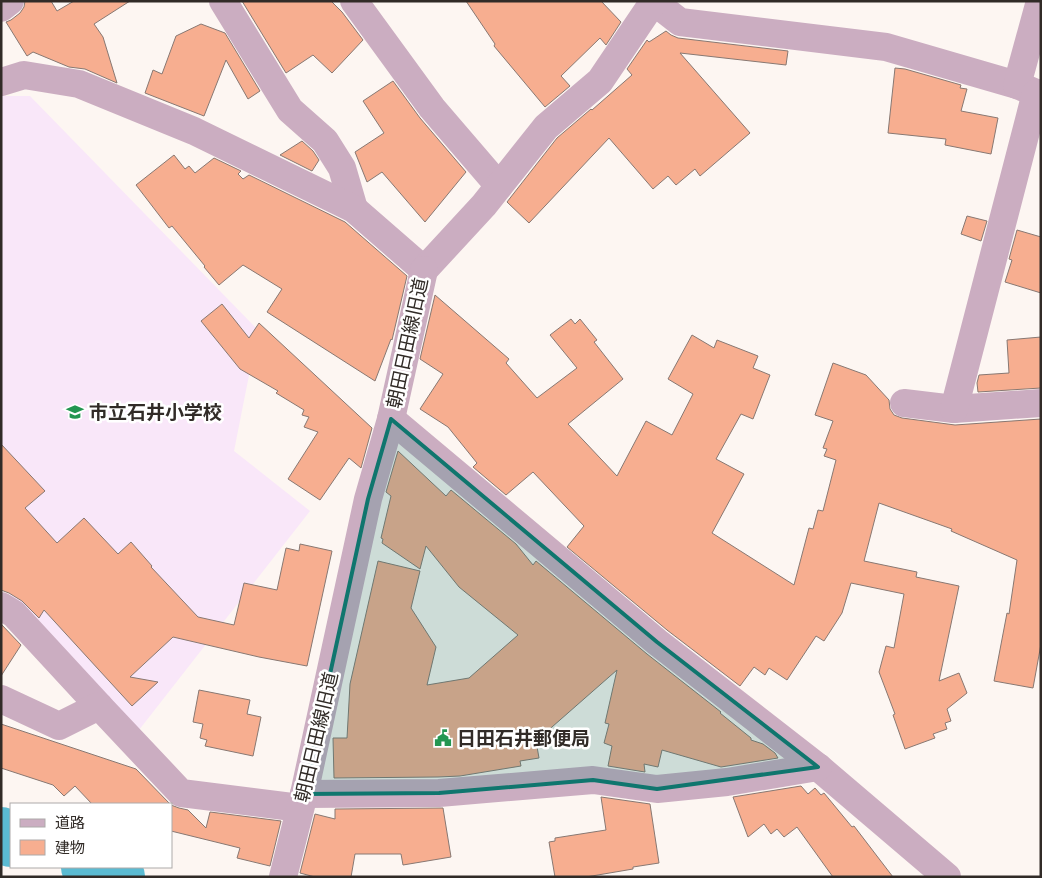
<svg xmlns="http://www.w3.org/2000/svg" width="1042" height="878" viewBox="0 0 1042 878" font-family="'Space Grotesk','Noto Sans JP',sans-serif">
  <rect width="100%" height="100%" fill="#fdf6f2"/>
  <polygon fill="#f9e7f9" points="1,96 30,96 258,330 234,451 310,511 139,730 12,596 1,588"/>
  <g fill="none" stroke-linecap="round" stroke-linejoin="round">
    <g stroke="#5bbbd2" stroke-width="56">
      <polyline points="1,835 11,839"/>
      <polyline points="89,867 117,877"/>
    </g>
  </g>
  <g fill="#f7ae90" stroke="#887872">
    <polygon points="25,1 51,1 57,11 74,1 130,1 94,24 103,37 117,83 85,69 69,67 33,52 27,56 6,22 11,20 20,13 24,7"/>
    <polygon points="242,1 331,1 342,12 363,40 332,73 313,55 286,73"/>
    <polygon points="466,1 601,1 621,22 606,45 600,38 561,76 570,86 545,107 494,46 495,44"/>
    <polygon points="201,24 225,33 260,91 248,99 226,60 204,116 145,93 153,70 162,74 176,36"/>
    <polygon points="666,31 671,35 678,38 788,51 786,65 680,53 750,133 700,176 695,169 676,185 668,176 653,189 609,138 529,223 507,202 557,138 591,109 592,110 632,75 627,69 647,40 649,42"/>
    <polygon points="895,68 905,69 961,85 960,88 967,89 961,111 998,118 991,154 945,145 946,139 888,133"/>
    <polygon points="393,81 420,118 466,172 425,222 382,172 367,182 355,152 384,133 363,101"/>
    <polygon points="302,141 313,151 319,160 312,171 280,155"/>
    <polygon points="174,155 185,169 189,166 195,173 214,158 241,171 238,174 243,179 249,175 345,222 407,276 392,340 391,339 375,381 267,312 282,289 243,265 219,285 204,267 205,266 172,226 169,228 136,185"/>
    <polygon points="967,216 987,221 981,241 961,234"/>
    <polygon points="1017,230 1041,237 1041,293 1005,282 1012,260 1009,259"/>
    <polygon points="435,295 509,359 506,363 537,398 577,368 550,335 571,319 575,324 580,319 597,340 594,342 623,379 568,424 617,476 646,421 672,435 693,394 668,379 692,335 714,348 717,340 758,356 753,368 770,375 753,419 741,414 716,459 744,474 712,533 794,585 809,528 813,529 818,510 823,511 836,460 824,456 827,449 823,448 833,421 815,415 833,363 866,375 889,400 890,409 894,415 902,418 955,425 1041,419 1041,644 1033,688 994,681 1007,613 1009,614 1017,560 951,531 952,529 879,503 864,561 917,572 916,577 959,586 939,681 959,673 967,693 947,709 951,721 945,723 947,729 933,734 935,738 905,749 893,715 895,714 879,672 886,646 894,648 904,594 851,583 842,613 824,641 816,636 787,680 769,668 765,675 754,667 740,686 667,630 567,547 584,526 533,472 506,495 473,467 477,463 448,427 420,409 443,374 420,359"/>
    <polygon points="222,304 249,338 259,323 372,428 361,468 349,458 320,500 288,479 318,432 304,427 309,417 302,415 304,410 276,393 278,391 240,369 201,321"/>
    <polygon points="1041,337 1041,388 978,392 977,383 979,375 1009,373 1007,340"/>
    <polygon points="1,444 45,491 25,508 57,543 84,518 118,554 131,542 152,566 151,567 198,617 234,625 244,583 277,590 286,548 299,551 300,544 332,551 307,666 259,657 173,637 130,677 158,682 132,706 44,610 39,618 22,601 9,593 1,590"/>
    <polygon points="398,451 446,496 451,490 516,544 533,565 536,561 647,654 721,712 720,713 751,738 751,740 763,744 775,753 778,758 721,767 662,750 658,767 644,764 645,772 608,766 612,746 604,743 609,724 605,723 617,670 536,741 539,758 520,761 521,766 460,776 438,777 334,778 333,738 347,738 350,684 378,561 420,571 411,608 436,647 427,685 469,678 518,635 459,587 426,546 420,569 382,543 383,539 381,538 391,496 386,492"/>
    <polygon points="1,624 21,645 1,676"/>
    <polygon points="199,690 250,700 247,714 261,717 253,756 205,746 207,740 200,738 203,724 193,722"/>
    <polygon points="1,724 136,769 170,804 92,804 75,786 64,796 53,785 1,768"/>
    <polygon points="801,786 808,794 815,788 821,795 824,793 852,827 854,826 893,877 833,877 797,827 784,837 777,829 771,834 764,824 748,837 733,797"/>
    <polygon points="601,797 650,804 659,863 633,867 633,869 586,877 555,877 549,842 555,841 555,838 606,830"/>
    <polygon points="171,805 179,808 188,810 206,828 210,812 281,821 270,866 237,858 240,848 171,831"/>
    <polygon points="443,808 451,857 403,865 401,854 355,854 351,877 315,877 300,873 315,814 335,819 335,809"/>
  </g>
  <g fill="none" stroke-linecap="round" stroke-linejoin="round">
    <g stroke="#cbadc1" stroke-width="28">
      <polyline points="223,1 290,110 325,141 342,168 354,209"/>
      <polyline points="354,1 432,108 499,186"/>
      <polyline points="653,1 680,22 886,47 1017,85 1041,95"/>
      <polyline points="1,8 10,1"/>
      <polyline points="1,82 24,75 79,84 194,131 354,209 424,270"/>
      <polyline points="1017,85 1040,1"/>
      <polyline points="424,270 484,205 546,127 600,81 654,1"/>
      <polyline points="904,403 954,409 1041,403"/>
      <polyline points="954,409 1036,93"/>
      <polyline points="391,419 657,642 818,767 947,877"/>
      <polyline points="1,606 14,614 99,706"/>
      <polyline points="1,699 59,726 99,706 181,793 300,808"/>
      <polyline points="304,794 439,793 593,780 657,789 727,782 818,767"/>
      <polyline points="283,877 304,794 368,499 391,419 424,270"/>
    </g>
  </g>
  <path fill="#0f766e" fill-opacity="0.2" stroke="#0f766e" stroke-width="4" stroke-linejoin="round" d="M391 419 657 642 818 767 657 789 593 780 439 793 304 794 368 499Z"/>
  <defs>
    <g id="school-bare" transform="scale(1.35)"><path d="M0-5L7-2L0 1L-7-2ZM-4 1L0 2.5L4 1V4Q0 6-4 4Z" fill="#239651" stroke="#fff" stroke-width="2.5" paint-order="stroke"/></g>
    <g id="civic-bare" transform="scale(1.35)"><path d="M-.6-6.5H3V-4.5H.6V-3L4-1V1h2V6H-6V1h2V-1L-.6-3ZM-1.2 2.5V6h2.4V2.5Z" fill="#239651" stroke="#fff" stroke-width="2.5" paint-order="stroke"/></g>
  </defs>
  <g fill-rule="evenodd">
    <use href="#school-bare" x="75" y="412"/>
    <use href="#civic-bare" x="443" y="738"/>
  </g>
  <g text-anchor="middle" stroke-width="5" stroke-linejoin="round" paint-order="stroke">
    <g font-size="19" fill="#312b27" stroke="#fff">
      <text transform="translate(407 343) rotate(-78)" y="7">朝田日田線旧道</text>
      <text transform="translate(316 737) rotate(-77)" y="7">朝田日田線旧道</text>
    </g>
    <g font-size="19" font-weight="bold" fill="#312b27" stroke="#fff" text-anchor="start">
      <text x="89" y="419">市立石井小学校</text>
      <text x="457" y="745">日田石井郵便局</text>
    </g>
  </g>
  <rect width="1042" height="878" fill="none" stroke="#312b27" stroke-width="5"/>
  <rect x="10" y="803" width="162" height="65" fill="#ffffff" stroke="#adaaa9"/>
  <rect x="20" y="819" width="25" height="8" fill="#cbadc1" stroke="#adaaa9"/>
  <text x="55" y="828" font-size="15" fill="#312b27">道路</text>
  <rect x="20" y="840" width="25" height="15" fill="#f7ae90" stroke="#adaaa9"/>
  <text x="55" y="853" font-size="15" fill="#312b27">建物</text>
</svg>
